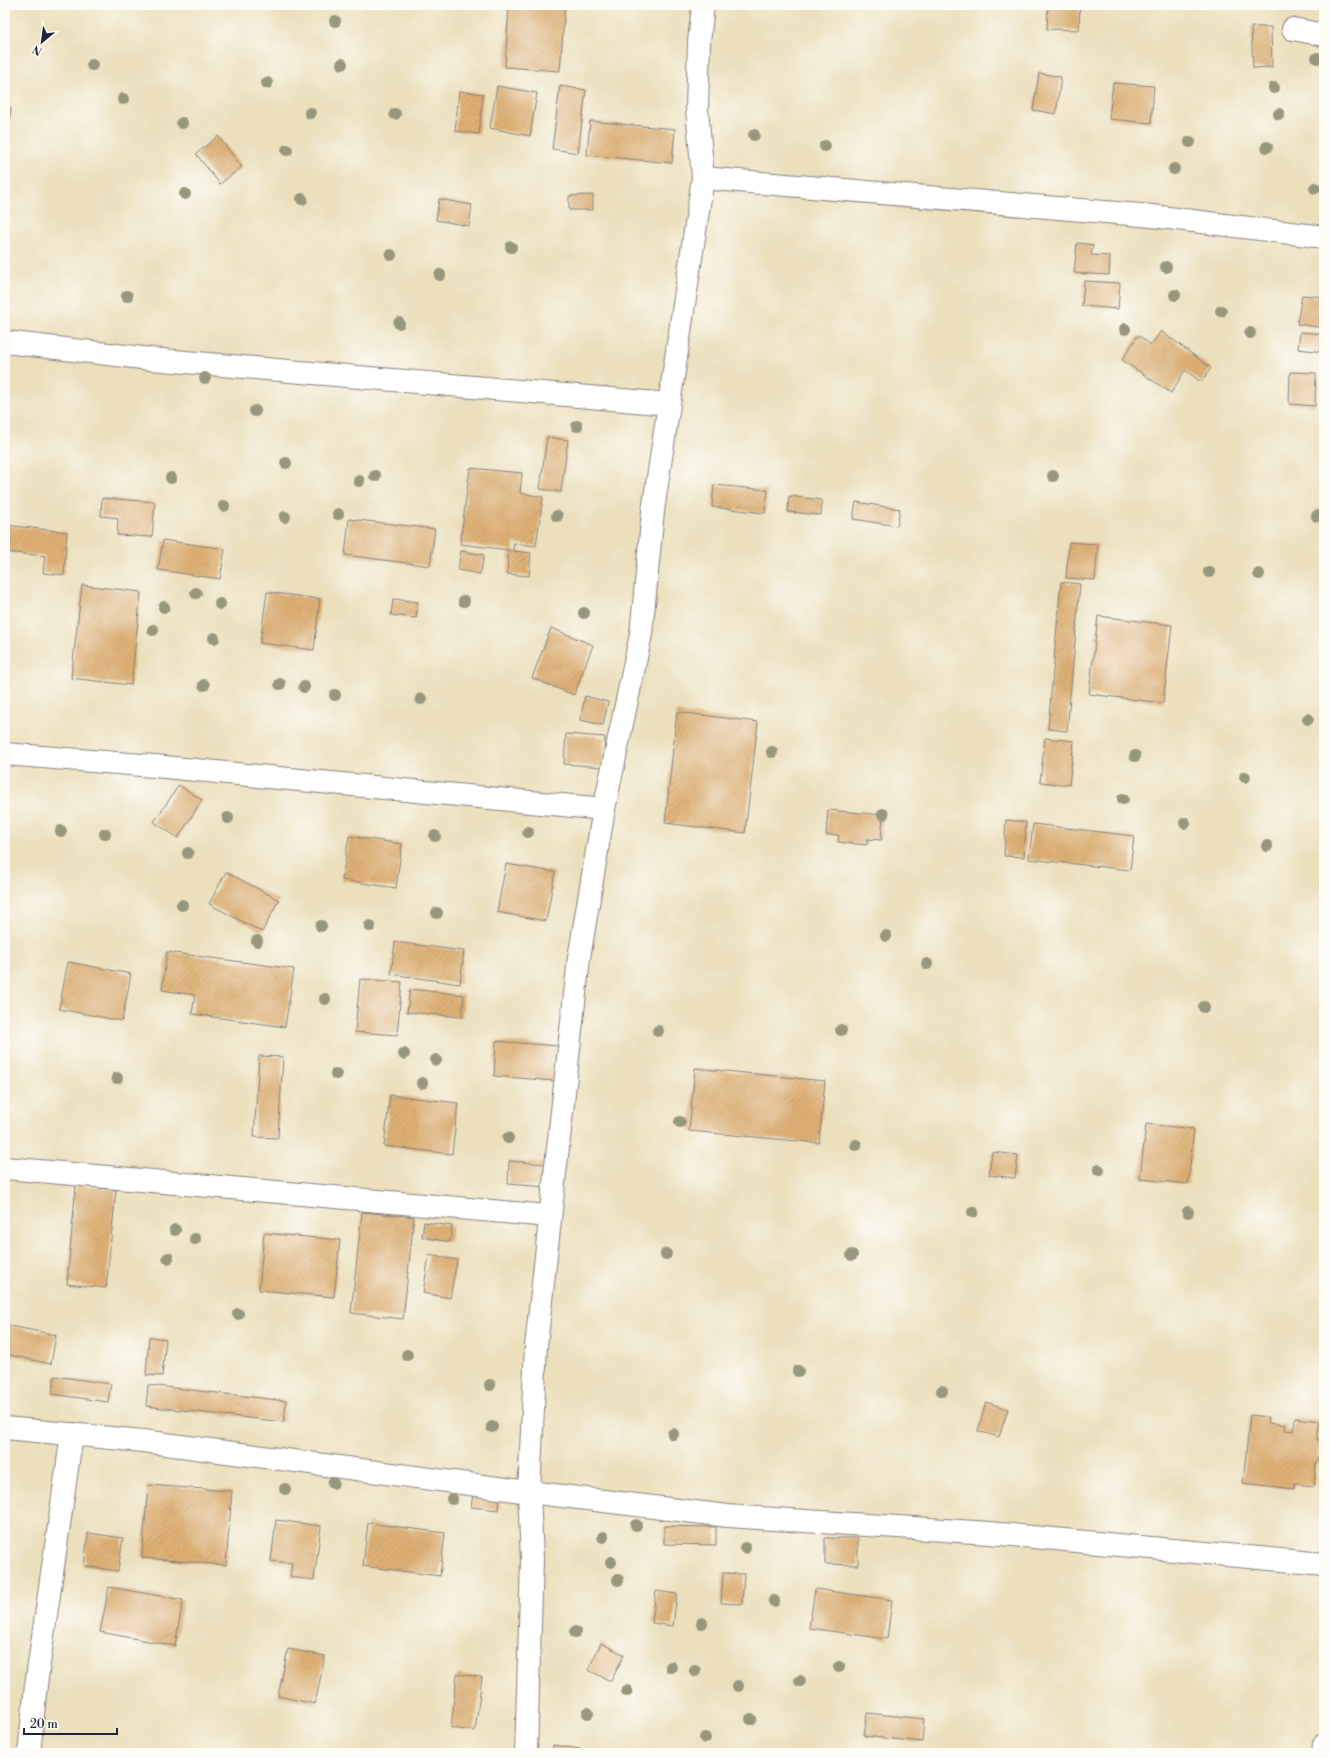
<svg xmlns="http://www.w3.org/2000/svg" width="1329" height="1758" viewBox="0 0 1329 1758" font-family="'Libre Bodoni',serif">
  <defs>
    <pattern id="building-hatch" width="6" height="6" patternUnits="userSpaceOnUse"><rect width="6" height="6" fill="#deb075"/><path d="M-1 1l2-2M0 6l6-6M5 7l2-2" fill="none" stroke="#be9766"/></pattern>
  </defs>
  <rect width="100%" height="100%" fill="#fdfcf7"/>
  <filter id="ink" filterUnits="userSpaceOnUse"><feTurbulence type="fractalNoise" baseFrequency=".025" numOctaves="2"/><feDisplacementMap in="SourceGraphic" scale="8" xChannelSelector="R" yChannelSelector="G"/><feConvolveMatrix kernelMatrix="1 2 1 2 8 2 1 2 1" color-interpolation-filters="sRGB"/></filter>
  <filter id="wash" filterUnits="userSpaceOnUse"><feTurbulence type="fractalNoise" baseFrequency=".012" numOctaves="4" result="noise"/><feDisplacementMap in="SourceGraphic" scale="16" xChannelSelector="R" yChannelSelector="G"/><feGaussianBlur stdDeviation="0.9" result="paint"/><feColorMatrix in="noise" values="0 0 0 0 0 0 0 0 0 0 0 0 0 0 0 0 0 1.4 0 .05"/><feComposite in="paint" operator="in"/></filter>
  <g filter="url(#wash)">
    <rect width="100%" height="100%" fill="#ebdfbc"/>
    <g id="blocks">
      <g fill="url(#building-hatch)">
        <polygon points="509,5 565,5 560,71 505,67"/>
        <polygon points="1048,5 1080,5 1079,30 1047,29"/>
        <polygon points="1251,27 1271,27 1272,67 1253,68"/>
        <polygon points="1039,73 1061,77 1056,114 1033,110"/>
        <polygon points="1113,83 1154,86 1151,123 1109,119"/>
        <polygon points="497,86 537,93 530,136 490,128"/>
        <polygon points="560,86 586,90 578,153 552,149"/>
        <polygon points="459,91 483,94 479,134 455,131"/>
        <polygon points="5,107 11,108 6,153 5,153"/>
        <polygon points="590,121 675,129 672,163 587,155"/>
        <polygon points="218,136 242,167 220,184 196,154"/>
        <polygon points="593,195 593,210 569,210 569,196"/>
        <polygon points="439,199 472,205 469,226 436,220"/>
        <polygon points="1077,243 1093,245 1091,255 1110,256 1109,275 1074,273"/>
        <polygon points="1084,281 1120,283 1118,309 1082,306"/>
        <polygon points="1302,295 1324,297 1324,328 1297,324"/>
        <polygon points="1161,331 1211,368 1201,382 1185,370 1171,393 1122,360 1138,335 1151,345"/>
        <polygon points="1300,332 1324,334 1324,352 1298,349"/>
        <polygon points="1290,372 1316,373 1315,406 1289,404"/>
        <polygon points="547,437 568,440 561,492 540,489"/>
        <polygon points="470,468 522,473 520,493 543,497 536,546 514,543 513,551 531,553 529,576 507,574 509,550 460,544"/>
        <polygon points="714,485 768,490 765,513 712,507"/>
        <polygon points="789,496 822,500 821,515 788,512"/>
        <polygon points="102,498 155,502 152,537 117,535 118,518 101,516"/>
        <polygon points="856,502 900,509 897,526 853,519"/>
        <polygon points="349,519 435,529 430,566 345,555"/>
        <polygon points="5,525 67,532 64,575 43,573 45,556 5,552"/>
        <polygon points="163,540 225,549 220,579 158,570"/>
        <polygon points="1069,542 1098,544 1095,580 1066,578"/>
        <polygon points="461,551 484,555 480,574 458,570"/>
        <polygon points="1061,582 1080,584 1067,731 1048,729"/>
        <polygon points="82,585 141,592 131,685 71,678"/>
        <polygon points="267,592 320,599 314,650 260,643"/>
        <polygon points="393,599 418,602 416,618 391,615"/>
        <polygon points="1098,616 1172,625 1163,703 1089,694"/>
        <polygon points="551,628 593,645 574,695 532,678"/>
        <polygon points="585,696 608,702 603,725 580,720"/>
        <polygon points="677,712 758,722 745,833 665,823"/>
        <polygon points="566,734 605,737 603,767 564,764"/>
        <polygon points="1045,738 1074,741 1069,785 1040,782"/>
        <polygon points="179,785 202,800 178,838 154,822"/>
        <polygon points="828,810 883,815 881,840 867,839 867,845 838,842 839,835 826,835"/>
        <polygon points="1006,820 1026,822 1024,857 1004,856"/>
        <polygon points="1033,824 1134,836 1130,870 1029,859"/>
        <polygon points="349,836 402,844 396,888 342,880"/>
        <polygon points="506,864 555,872 546,921 497,912"/>
        <polygon points="226,872 279,900 262,932 209,904"/>
        <polygon points="395,942 464,951 460,984 391,974"/>
        <polygon points="167,952 294,969 285,1027 192,1014 195,995 162,990"/>
        <polygon points="68,962 131,974 122,1021 59,1009"/>
        <polygon points="360,979 402,982 397,1035 355,1032"/>
        <polygon points="410,989 464,995 462,1017 407,1012"/>
        <polygon points="496,1041 558,1046 555,1081 494,1076"/>
        <polygon points="259,1056 283,1057 278,1138 254,1137"/>
        <polygon points="695,1068 825,1081 819,1143 689,1131"/>
        <polygon points="390,1095 458,1103 452,1154 384,1146"/>
        <polygon points="1146,1124 1194,1129 1188,1184 1140,1179"/>
        <polygon points="992,1152 1018,1155 1015,1178 989,1175"/>
        <polygon points="509,1161 547,1164 546,1187 508,1184"/>
        <polygon points="76,1185 116,1190 106,1288 67,1284"/>
        <polygon points="362,1212 414,1217 403,1319 351,1313"/>
        <polygon points="424,1222 452,1226 450,1242 422,1237"/>
        <polygon points="264,1233 340,1240 334,1297 259,1290"/>
        <polygon points="429,1255 457,1260 450,1298 423,1293"/>
        <polygon points="5,1325 56,1335 51,1364 5,1354"/>
        <polygon points="149,1337 166,1339 162,1376 146,1375"/>
        <polygon points="55,1376 111,1384 108,1402 52,1394"/>
        <polygon points="148,1385 286,1401 284,1422 146,1406"/>
        <polygon points="986,1402 1008,1409 999,1437 978,1431"/>
        <polygon points="1250,1415 1268,1417 1267,1423 1286,1425 1285,1430 1294,1431 1295,1418 1320,1421 1317,1440 1321,1440 1318,1463 1316,1463 1314,1486 1295,1484 1294,1489 1243,1483"/>
        <polygon points="148,1485 232,1491 226,1565 142,1558"/>
        <polygon points="473,1493 500,1496 499,1510 471,1507"/>
        <polygon points="276,1520 321,1526 314,1580 290,1577 292,1563 271,1561"/>
        <polygon points="368,1523 445,1533 440,1576 363,1566"/>
        <polygon points="664,1526 716,1527 716,1545 664,1544"/>
        <polygon points="88,1533 123,1538 118,1571 84,1566"/>
        <polygon points="825,1538 858,1538 858,1565 825,1564"/>
        <polygon points="723,1573 744,1574 742,1604 721,1603"/>
        <polygon points="109,1587 183,1600 175,1646 100,1632"/>
        <polygon points="815,1589 892,1600 887,1639 809,1628"/>
        <polygon points="656,1591 677,1594 673,1626 652,1623"/>
        <polygon points="601,1643 624,1655 611,1681 588,1670"/>
        <polygon points="288,1649 325,1656 315,1704 278,1696"/>
        <polygon points="457,1674 482,1677 475,1731 451,1728"/>
        <polygon points="867,1713 924,1719 922,1742 864,1736"/>
        <polygon points="553,1745 580,1749 579,1753 552,1753"/>
      </g>
    </g>
  </g>
  <g filter="url(#ink)">
    <use href="#blocks" fill-opacity="0" stroke="#86807c" stroke-width="1"/>
    <g fill="none" stroke-linecap="round" stroke-linejoin="round">
      <g stroke="#86807c" stroke-width="24">
        <g id="street">
          <polyline points="1293,29 1324,35"/>
          <polyline points="703,178 1152,216 1324,237"/>
          <polyline points="5,342 151,359 669,404"/>
          <polyline points="5,754 154,766 604,809"/>
          <polyline points="5,1168 549,1216"/>
          <polyline points="5,1428 143,1441 529,1492 728,1516 990,1533 1324,1564"/>
          <polyline points="29,1753 36,1685 72,1434"/>
          <polyline points="526,1753 532,1560 529,1492 536,1346 579,958 604,809 641,634 653,511 703,178 697,109 699,42 703,5"/>
          <polyline points="1323,1753 1324,1744"/>
        </g>
      </g>
      <use href="#street" stroke="#fff" stroke-width="22"/>
    </g>
    <g fill="#98967d">
      <circle cx="335" cy="21" r="6"/>
      <circle cx="1317" cy="58" r="6"/>
      <circle cx="342" cy="64" r="6"/>
      <circle cx="92" cy="65" r="6"/>
      <circle cx="267" cy="83" r="6"/>
      <circle cx="1274" cy="88" r="6"/>
      <circle cx="123" cy="99" r="6"/>
      <circle cx="310" cy="113" r="6"/>
      <circle cx="395" cy="114" r="6"/>
      <circle cx="1279" cy="114" r="6"/>
      <circle cx="182" cy="123" r="6"/>
      <circle cx="754" cy="135" r="6"/>
      <circle cx="1190" cy="142" r="6"/>
      <circle cx="825" cy="146" r="6"/>
      <circle cx="1267" cy="147" r="6"/>
      <circle cx="287" cy="150" r="6"/>
      <circle cx="1174" cy="169" r="6"/>
      <circle cx="1315" cy="188" r="6"/>
      <circle cx="185" cy="194" r="6"/>
      <circle cx="302" cy="199" r="6"/>
      <circle cx="511" cy="247" r="6"/>
      <circle cx="391" cy="255" r="6"/>
      <circle cx="1166" cy="267" r="6"/>
      <circle cx="440" cy="275" r="6"/>
      <circle cx="1175" cy="295" r="6"/>
      <circle cx="127" cy="296" r="6"/>
      <circle cx="1221" cy="311" r="6"/>
      <circle cx="399" cy="323" r="6"/>
      <circle cx="1125" cy="329" r="6"/>
      <circle cx="1250" cy="333" r="6"/>
      <circle cx="205" cy="378" r="6"/>
      <circle cx="255" cy="411" r="6"/>
      <circle cx="577" cy="426" r="6"/>
      <circle cx="286" cy="463" r="6"/>
      <circle cx="375" cy="476" r="6"/>
      <circle cx="1053" cy="476" r="6"/>
      <circle cx="171" cy="478" r="6"/>
      <circle cx="359" cy="481" r="6"/>
      <circle cx="224" cy="506" r="6"/>
      <circle cx="338" cy="514" r="6"/>
      <circle cx="557" cy="516" r="6"/>
      <circle cx="1317" cy="516" r="6"/>
      <circle cx="285" cy="517" r="6"/>
      <circle cx="1209" cy="572" r="6"/>
      <circle cx="1259" cy="574" r="6"/>
      <circle cx="196" cy="593" r="6"/>
      <circle cx="464" cy="601" r="6"/>
      <circle cx="220" cy="604" r="6"/>
      <circle cx="164" cy="607" r="6"/>
      <circle cx="584" cy="613" r="6"/>
      <circle cx="153" cy="630" r="6"/>
      <circle cx="214" cy="638" r="6"/>
      <circle cx="280" cy="684" r="6"/>
      <circle cx="204" cy="685" r="6"/>
      <circle cx="304" cy="687" r="6"/>
      <circle cx="335" cy="695" r="6"/>
      <circle cx="421" cy="699" r="6"/>
      <circle cx="1308" cy="719" r="6"/>
      <circle cx="772" cy="752" r="6"/>
      <circle cx="1135" cy="756" r="6"/>
      <circle cx="1245" cy="777" r="6"/>
      <circle cx="1123" cy="799" r="6"/>
      <circle cx="883" cy="814" r="6"/>
      <circle cx="228" cy="818" r="6"/>
      <circle cx="1185" cy="823" r="6"/>
      <circle cx="61" cy="831" r="6"/>
      <circle cx="528" cy="832" r="6"/>
      <circle cx="105" cy="834" r="6"/>
      <circle cx="435" cy="836" r="6"/>
      <circle cx="1267" cy="846" r="6"/>
      <circle cx="188" cy="853" r="6"/>
      <circle cx="182" cy="905" r="6"/>
      <circle cx="437" cy="913" r="6"/>
      <circle cx="321" cy="926" r="6"/>
      <circle cx="370" cy="926" r="6"/>
      <circle cx="886" cy="936" r="6"/>
      <circle cx="257" cy="941" r="6"/>
      <circle cx="927" cy="964" r="6"/>
      <circle cx="325" cy="999" r="6"/>
      <circle cx="1204" cy="1007" r="6"/>
      <circle cx="841" cy="1030" r="6"/>
      <circle cx="658" cy="1031" r="6"/>
      <circle cx="404" cy="1054" r="6"/>
      <circle cx="436" cy="1060" r="6"/>
      <circle cx="336" cy="1074" r="6"/>
      <circle cx="117" cy="1078" r="6"/>
      <circle cx="422" cy="1083" r="6"/>
      <circle cx="680" cy="1122" r="6"/>
      <circle cx="508" cy="1138" r="6"/>
      <circle cx="856" cy="1145" r="6"/>
      <circle cx="1099" cy="1170" r="6"/>
      <circle cx="973" cy="1212" r="6"/>
      <circle cx="1188" cy="1212" r="6"/>
      <circle cx="175" cy="1230" r="6"/>
      <circle cx="195" cy="1239" r="6"/>
      <circle cx="666" cy="1254" r="6"/>
      <circle cx="852" cy="1255" r="6"/>
      <circle cx="168" cy="1258" r="6"/>
      <circle cx="238" cy="1314" r="6"/>
      <circle cx="407" cy="1355" r="6"/>
      <circle cx="798" cy="1371" r="6"/>
      <circle cx="490" cy="1385" r="6"/>
      <circle cx="942" cy="1391" r="6"/>
      <circle cx="492" cy="1427" r="6"/>
      <circle cx="673" cy="1434" r="6"/>
      <circle cx="333" cy="1483" r="6"/>
      <circle cx="285" cy="1489" r="6"/>
      <circle cx="452" cy="1499" r="6"/>
      <circle cx="636" cy="1525" r="6"/>
      <circle cx="603" cy="1537" r="6"/>
      <circle cx="745" cy="1548" r="6"/>
      <circle cx="611" cy="1562" r="6"/>
      <circle cx="618" cy="1580" r="6"/>
      <circle cx="774" cy="1601" r="6"/>
      <circle cx="702" cy="1623" r="6"/>
      <circle cx="575" cy="1632" r="6"/>
      <circle cx="671" cy="1667" r="6"/>
      <circle cx="839" cy="1667" r="6"/>
      <circle cx="695" cy="1671" r="6"/>
      <circle cx="800" cy="1681" r="6"/>
      <circle cx="738" cy="1686" r="6"/>
      <circle cx="627" cy="1691" r="6"/>
      <circle cx="588" cy="1713" r="6"/>
      <circle cx="751" cy="1719" r="6"/>
      <circle cx="705" cy="1738" r="6"/>
    </g>
  </g>
  <rect width="1329" height="1758" fill="none" stroke="#fdfcf7" stroke-width="20"/>
  <g transform="translate(42 42) rotate(209)" stroke="#fdfcf7" stroke-width="3" paint-order="stroke">
  <path d="M0-3L7 15L0 10L-7 15Z" fill="#22223b"/>
  <text y="-6" font-size="11" font-weight="bold" text-anchor="middle" fill="#22223b">N</text>
  </g>
  <path d="M24 1728v6h93v-6" fill="none" stroke="#22223b" stroke-width="2"/>
  <text x="30" y="1728" font-size="12" fill="#22223b" stroke="#fdfcf7" stroke-width="3" paint-order="stroke">20 m</text>
</svg>
